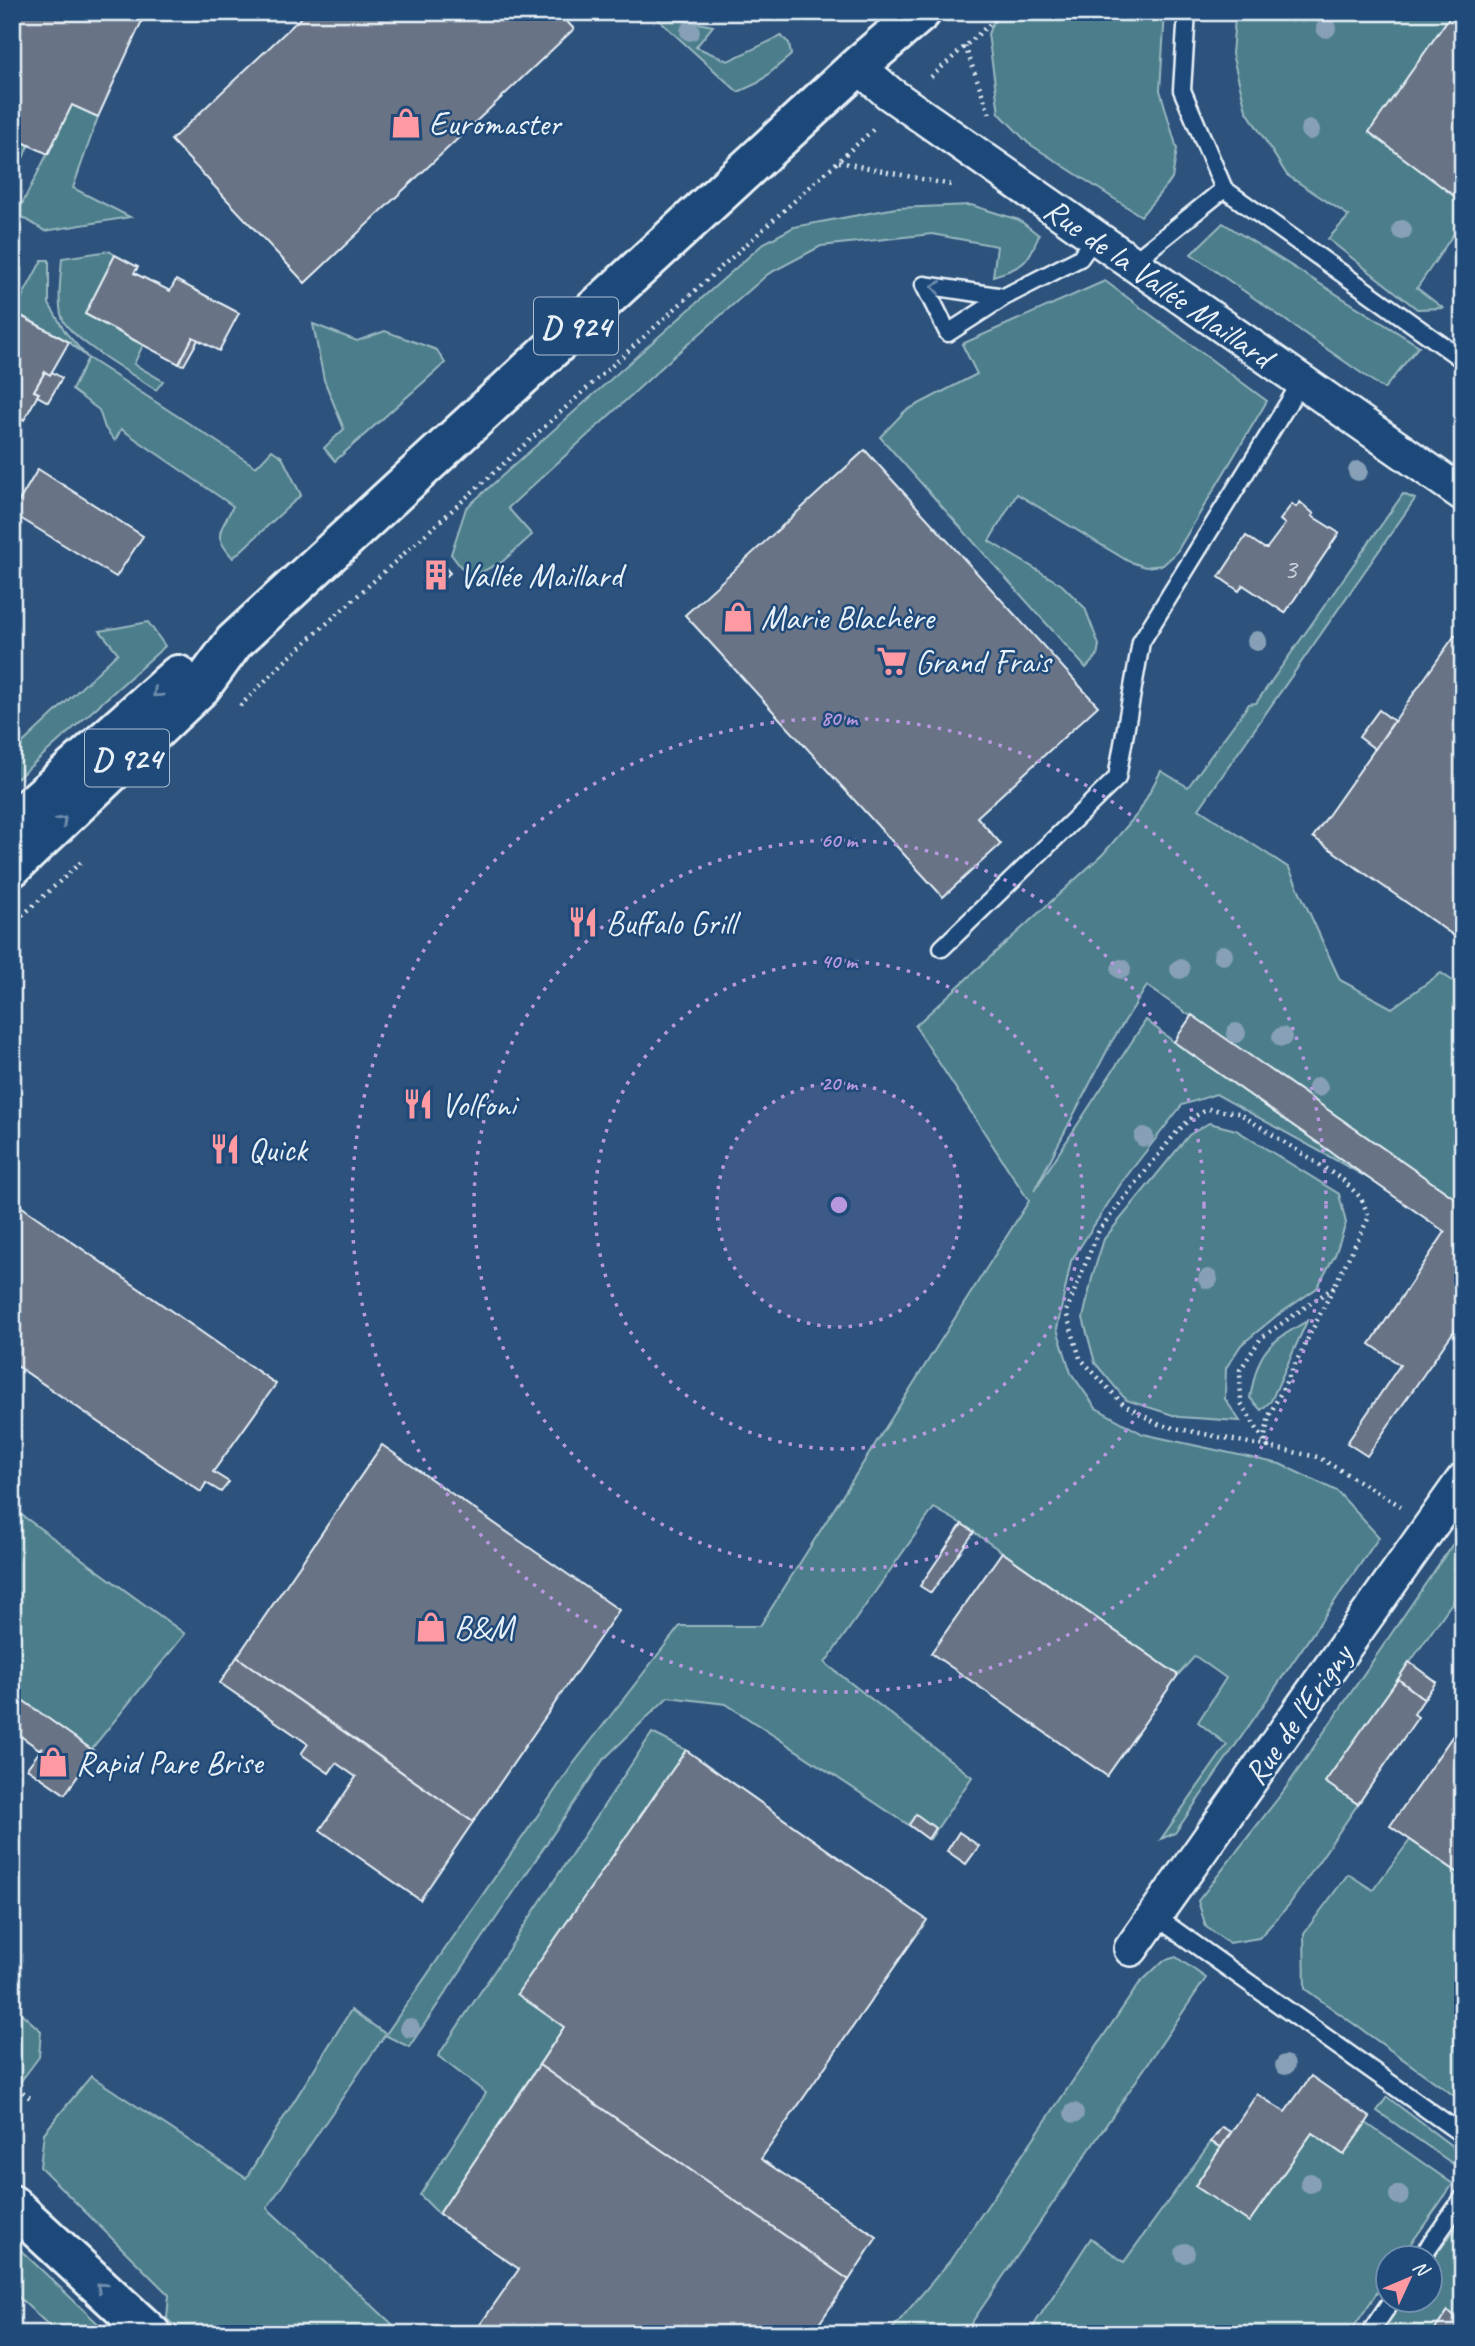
<svg xmlns="http://www.w3.org/2000/svg" width="1475" height="2346" viewBox="0 0 1475 2346" font-family="Caveat,sans-serif">
  <rect width="100%" height="100%" fill="#2d527c"/>
  <filter id="ink" filterUnits="userSpaceOnUse"><feTurbulence type="fractalNoise" baseFrequency=".0143" numOctaves="2"/><feDisplacementMap in="SourceGraphic" scale="14" xChannelSelector="R" yChannelSelector="G"/><feConvolveMatrix kernelMatrix="1 2 1 2 8 2 1 2 1" color-interpolation-filters="sRGB"/></filter>
  <g filter="url(#ink)">
    <g fill="#4b7e8a" stroke="#9ab8c1" stroke-width="2">
      <polygon points="997,12 1165,12 1160,90 1177,149 1172,179 1141,216 1028,143 999,113 988,34"/>
      <polygon points="1209,12 1453,12 1370,132 1457,197 1463,189 1463,220 1417,288 1443,308 1417,309 1328,239 1349,216 1287,175 1246,110 1232,54 1235,17"/>
      <polygon points="652,14 713,26 696,47 728,61 781,36 789,43 791,55 758,83 738,92"/>
      <polygon points="72,105 98,117 73,188 130,217 45,231 17,214"/>
      <polygon points="12,137 29,145 12,182"/>
      <path d="M971 205 1019 220 1039 235C1028 264 1023 267 993 276L997 246 932 234 821 246 768 274 672 358 508 508 532 535 502 562 469 578 451 554 466 508 764 243 794 227 896 208Z"/>
      <polygon points="1223,223 1419,346 1384,389 1191,254"/>
      <path d="M109 251 115 255 85 314 143 345 134 364 163 381 156 390C135 376 76 342 64 322 56 309 61 274 62 258Z"/>
      <path d="M42 260H49V304L66 333 88 358 256 467 272 450 282 457 301 495 233 558C211 534 221 532 233 506L121 429 115 441 105 428 99 410 72 390 88 358 69 342 12 311V300L19 303Z"/>
      <polygon points="1105,281 1267,401 1176,553 1163,565 1145,567 1128,561 1017,494 989,541 1062,585 1085,608 1099,645 1097,656 1086,668 880,437 905,411 977,374 962,344"/>
      <polygon points="313,324 357,341 385,331 437,350 445,363 335,461 324,448 344,429 324,380"/>
      <polygon points="1403,494 1415,499 1199,809 1289,868 1340,980 1392,1008 1441,973 1463,988 1463,1204 1147,986 1112,1041 1034,1191 1146,1020 1174,1042 1370,1179 1216,1094 1182,1105 1122,1182 1071,1261 1057,1329 1071,1373 1096,1408 1143,1434 1280,1464 1337,1491 1379,1537 1175,1833 1161,1839 1227,1745 1198,1722 1226,1678 1195,1656 1178,1675 962,1524 934,1508 825,1663 972,1777 930,1839 726,1704 668,1697 603,1760 409,2047 385,2035 267,2208 403,2334 184,2334 167,2319 169,2295 40,2167 44,2133 91,2076 246,2178 351,2010 386,2034 574,1763 680,1626 760,1626 1029,1201 915,1026 1103,854 1139,812 1161,771 1188,787 1249,704 1256,703"/>
      <polygon points="148,622 165,646 12,783 12,753 118,653 100,631"/>
      <polygon points="1209,1123 1236,1130 1339,1194 1346,1223 1335,1255 1317,1288 1275,1317 1241,1345 1226,1368 1225,1399 1240,1421 1179,1417 1126,1400 1095,1363 1083,1318 1093,1274 1104,1239 1189,1135"/>
      <path d="M1307 1321 1271 1401 1261 1410 1250 1398C1259 1349 1266 1345 1307 1321Z"/>
      <polygon points="12,1508 185,1634 90,1751 12,1695"/>
      <polygon points="1463,1529 1463,1587 1326,1782 1358,1804 1289,1905 1259,1938 1229,1943 1206,1927 1198,1901 1283,1792"/>
      <polygon points="652,1733 686,1750 564,2027 439,2214 420,2195 486,2093 438,2056"/>
      <polygon points="1410,1840 1463,1876 1463,2102 1305,1989 1304,1933 1348,1874 1373,1890"/>
      <polygon points="1176,1957 1206,1978 964,2334 888,2334 949,2262 1139,1984 1163,1961"/>
      <polygon points="12,2005 41,2031 39,2057 12,2093"/>
      <polygon points="1387,2097 1453,2147 1462,2170 1377,2111"/>
      <polygon points="1366,2123 1453,2184 1401,2258 1388,2258 1387,2278 1349,2334 1028,2334 1091,2238 1124,2262 1211,2142 1221,2147 1195,2186 1249,2222 1312,2133 1344,2154"/>
      <polygon points="1463,2220 1463,2322 1448,2311 1432,2334 1378,2334 1399,2301 1430,2300 1430,2261"/>
      <polygon points="12,2242 109,2334 58,2334 12,2291"/>
    </g>
    <g fill="#677386" stroke="#e8f1f8" stroke-width="2">
      <polygon points="13,12 146,12 98,117 72,105 48,154 12,137"/>
      <polygon points="307,12 558,12 574,29 305,283 171,140"/>
      <polygon points="1453,12 1463,16 1463,189 1457,198 1369,132"/>
      <polygon points="115,255 138,267 134,273 170,291 176,280 239,313 219,351 193,337 179,364 85,314"/>
      <polygon points="12,311 69,342 50,375 45,372 34,391 39,393 24,420 12,414"/>
      <polygon points="193,337 198,340 184,365 179,364"/>
      <polygon points="45,372 50,375 52,372 62,378 48,402 37,396 39,393 34,391"/>
      <polygon points="865,450 1098,706 977,817 1001,844 943,897 685,615"/>
      <polygon points="38,469 143,536 116,577 12,513"/>
      <polygon points="1300,502 1314,514 1312,516 1339,533 1285,613 1243,585 1239,591 1219,577 1246,536 1264,548 1267,548 1285,524 1280,520 1292,504 1296,507"/>
      <polygon points="439,561 450,573 432,589 422,578"/>
      <polygon points="1455,635 1463,640 1463,942 1313,837"/>
      <polygon points="1379,710 1394,721 1375,749 1359,737"/>
      <polygon points="1192,1015 1463,1204 1463,1318 1367,1456 1347,1443 1400,1365 1370,1344 1445,1232 1174,1042"/>
      <polygon points="12,1200 276,1384 213,1472 229,1482 221,1492 206,1483 201,1492 14,1364 12,1367"/>
      <polygon points="382,1445 619,1610 473,1822 237,1657"/>
      <polygon points="962,1524 974,1532 931,1593 920,1586"/>
      <polygon points="1002,1552 1178,1675 1107,1776 931,1653"/>
      <polygon points="237,1657 473,1822 420,1900 320,1830 356,1777 336,1763 329,1773 301,1754 308,1744 220,1683"/>
      <polygon points="1409,1662 1436,1682 1424,1699 1398,1679"/>
      <polygon points="1398,1679 1424,1699 1414,1714 1418,1717 1358,1804 1325,1782"/>
      <polygon points="14,1694 95,1752 65,1794 27,1768 43,1747 39,1749 12,1730 12,1698"/>
      <polygon points="1463,1721 1463,1876 1390,1826"/>
      <polygon points="686,1750 927,1920 761,2159 877,2237 849,2280 539,2065 564,2027 517,1994"/>
      <polygon points="916,1814 935,1828 928,1839 909,1825"/>
      <polygon points="959,1832 979,1846 966,1864 947,1851"/>
      <polygon points="539,2065 849,2280 812,2334 484,2334 477,2329 519,2269 439,2214"/>
      <polygon points="1311,2076 1370,2117 1344,2155 1312,2133 1249,2222 1195,2186 1257,2094 1285,2112"/>
      <polygon points="1222,2127 1231,2132 1221,2147 1211,2142"/>
      <polygon points="1448,2311 1463,2322 1463,2334 1432,2334"/>
    </g>
    <g fill="none" stroke-linecap="round" stroke-linejoin="round">
      <g stroke="#e8f1f8" stroke-width="21">
        <g id="service">
          <polyline points="1187,12 1182,90 1224,189 1463,360"/>
          <polyline points="1132,263 1224,189"/>
          <polyline points="1004,297 924,285 948,333 1004,297 1080,258 1095,237"/>
          <polyline points="942,948 1117,778 1141,642 1302,381"/>
          <polyline points="1155,1916 1463,2135"/>
          <polyline points="1421,2258 1463,2198"/>
          <polyline points="1369,2334 1392,2300"/>
        </g>
      </g>
      <g stroke="#e8f1f8" stroke-width="38">
        <g id="minor">
          <polyline points="858,66 889,93 1463,494"/>
          <polyline points="1131,1949 1463,1480"/>
        </g>
      </g>
      <g stroke="#e8f1f8" stroke-width="44">
        <g id="primary">
          <polyline points="12,823 178,675"/>
          <polyline points="12,867 201,687 234,642 858,66 921,12"/>
          <polyline points="12,2205 151,2334"/>
        </g>
      </g>
      <g stroke="#e8f1f8" stroke-width="4.5" stroke-dasharray="2 5" stroke-linecap="butt">
        <polyline points="965,46 991,118"/>
        <polyline points="931,77 1003,12"/>
        <polyline points="839,162 951,185"/>
        <polyline points="240,706 283,663 875,128"/>
        <polyline points="12,925 81,862"/>
        <polyline points="1334,1287 1261,1338 1240,1370 1241,1403 1268,1447 1265,1436 1269,1416 1369,1217 1361,1198 1343,1180 1239,1113 1208,1109 1190,1119 1175,1134 1099,1230 1066,1312 1080,1358 1123,1404 1160,1425 1318,1457 1401,1506"/>
        <polyline points="12,2083 31,2099"/>
      </g>
      <use href="#service" stroke="#1f4a7a" stroke-width="16"/>
      <use href="#minor" stroke="#1f4a7a" stroke-width="33"/>
      <use href="#primary" stroke="#1f4a7a" stroke-width="38"/>
    </g>
    <g fill="#87a0b7">
      <circle cx="1326" cy="28" r="10"/>
      <circle cx="690" cy="31" r="10"/>
      <circle cx="1310" cy="130" r="10"/>
      <circle cx="1402" cy="230" r="10"/>
      <circle cx="1358" cy="471" r="10"/>
      <circle cx="1257" cy="641" r="10"/>
      <circle cx="1223" cy="955" r="10"/>
      <circle cx="1121" cy="969" r="10"/>
      <circle cx="1180" cy="969" r="10"/>
      <circle cx="1236" cy="1033" r="10"/>
      <circle cx="1282" cy="1037" r="10"/>
      <circle cx="1318" cy="1087" r="10"/>
      <circle cx="1144" cy="1137" r="10"/>
      <circle cx="1208" cy="1279" r="10"/>
      <circle cx="410" cy="2028" r="10"/>
      <circle cx="1285" cy="2065" r="10"/>
      <circle cx="1074" cy="2113" r="10"/>
      <circle cx="1310" cy="2183" r="10"/>
      <circle cx="1399" cy="2195" r="10"/>
      <circle cx="1185" cy="2253" r="10"/>
    </g>
    <defs><path id="oneway-chevron" d="M-2-3.5L2.5 0L-2 3.5" fill="none" stroke-width="1.6" stroke-linecap="round" stroke-linejoin="round" transform="scale(1.75)"/></defs>
    <g stroke="#6f8dac">
      <use href="#oneway-chevron" transform="translate(936 287) rotate(-171)"/>
      <use href="#oneway-chevron" transform="translate(157 693) rotate(138)"/>
      <use href="#oneway-chevron" transform="translate(62 821) rotate(-44)"/>
      <use href="#oneway-chevron" transform="translate(101 2287) rotate(-137)"/>
    </g>
  </g>
  <circle cx="839" cy="1205" r="122" fill="#b798de" fill-opacity=".12"/>
  <g fill="none" stroke="#b798de" stroke-width="3.5" stroke-dasharray="3.5 7">
    <circle cx="839" cy="1205" r="122"/>
    <circle cx="839" cy="1205" r="244"/>
    <circle cx="839" cy="1205" r="365"/>
    <circle cx="839" cy="1205" r="487"/>
  </g>
  <defs>
    <g id="shop-bare" transform="scale(2.415)"><path d="M-5-2.5h2.3a2.7 3.5 0 0 1 5.4 0H5L5.5 6h-11ZM-1.5-2.5h3a1.5 2.3 0 0 0-3 0Z" fill="#ff9aa2" stroke="#1f4a7a" stroke-width="2.5" paint-order="stroke"/></g>
    <g id="building-bare" transform="scale(2.415)"><path d="M-4-6H4V6H1V3H-1V6H-4ZM-2.5-4.3h1.7v1.8h-1.7ZM.8-4.3h1.7v1.8H.8ZM-2.5-1h1.7V.8h-1.7ZM.8-1h1.7V.8H.8Z" fill="#ff9aa2" stroke="#1f4a7a" stroke-width="2.5" paint-order="stroke"/></g>
    <g id="supermarket-bare" transform="scale(2.415)"><path d="M-6-5.5h2.5l.6 2H6L4.5 2H-2.5L-4.4-4H-6ZM-1.5 3.2a1.3 1.3 0 1 0 .1 0ZM3 3.2a1.3 1.3 0 1 0 .1 0Z" fill="#ff9aa2" stroke="#1f4a7a" stroke-width="2.5" paint-order="stroke"/></g>
    <g id="restaurant-bare" transform="scale(2.415)"><path d="M-5-6h1v4h1v-4h1v4h1v-4h1v5L-1.5 .5V6h-2V.5L-5-1ZM5-6V6H3V1.5H1.5Q1.5-4 5-6Z" fill="#ff9aa2" stroke="#1f4a7a" stroke-width="2.5" paint-order="stroke"/></g>
  </defs>
  <g fill-rule="evenodd">
    <use href="#shop-bare" x="406" y="123"/>
    <use href="#building-bare" x="436" y="575"/>
    <use href="#shop-bare" x="738" y="617"/>
    <use href="#supermarket-bare" x="892" y="661"/>
    <use href="#restaurant-bare" x="583" y="922"/>
    <use href="#restaurant-bare" x="418" y="1104"/>
    <use href="#restaurant-bare" x="225" y="1149"/>
    <use href="#shop-bare" x="431" y="1627"/>
    <use href="#shop-bare" x="53" y="1762"/>
  </g>
  <g text-anchor="middle" stroke-width="5" stroke-linejoin="round" paint-order="stroke">
    <g font-size="30" fill="#c8d2dc">
      <text x="1290" y="578">3</text>
    </g>
    <g fill="#1f4a7a" stroke="#acbfd2" stroke-width="2">
      <rect x="534" y="297.5" width="84" height="57" rx="5"/>
      <rect x="85" y="729.5" width="84" height="57" rx="5"/>
    </g>
    <g font-size="32" font-weight="bold" fill="#e8f1f8">
      <text x="576" y="337">D 924</text>
      <text x="127" y="769">D 924</text>
    </g>
    <g font-size="33" fill="#e8f1f8" stroke="#1f4a7a" text-anchor="start">
      <text x="429" y="135">Euromaster</text>
      <text x="459" y="587">Vallée Maillard</text>
      <text x="761" y="629">Marie Blachère</text>
      <text x="915" y="673">Grand Frais</text>
      <text x="606" y="934">Buffalo Grill</text>
      <text x="441" y="1116">Volfoni</text>
      <text x="248" y="1161">Quick</text>
      <text x="454" y="1639">B&amp;M</text>
      <text x="76" y="1774">Rapid Pare Brise</text>
    </g>
    <g font-size="33" fill="#e8f1f8" stroke="#1f4a7a">
      <text transform="translate(1159 282) rotate(35)" y="12">Rue de la Vallée Maillard</text>
      <text transform="translate(1297 1714) rotate(-55)" y="12">Rue de l'Erigny</text>
    </g>
  </g>
  <circle cx="839" cy="1205" r="10" fill="#b798de" stroke="#1f4a7a" stroke-width="3.5"/>
  <g font-size="21" text-anchor="middle" font-weight="bold" fill="#b798de" stroke="#1f4a7a" stroke-width="5" stroke-linejoin="round" paint-order="stroke">
    <text x="839" y="725">80 m</text>
    <text x="839" y="847">60 m</text>
    <text x="839" y="968">40 m</text>
    <text x="839" y="1090">20 m</text>
  </g>
  <rect width="1475" height="2346" fill="none" stroke="#1f4a7a" stroke-width="42"/>
  <rect x="21" y="21" width="1433" height="2304" fill="none" stroke="#e8f1f8" stroke-width="2.5" filter="url(#ink)"/>
  <g transform="translate(1409 2279) rotate(46)"><circle r="33" fill="#1f4a7a" stroke="#6f8dac" stroke-width="2"/>
  <path d="M0-5L12 26L0 18L-12 26Z" fill="#ff9aa2"/>
  <text y="-10" font-size="19" font-weight="bold" text-anchor="middle" fill="#e8f1f8">N</text>
  </g>
</svg>
